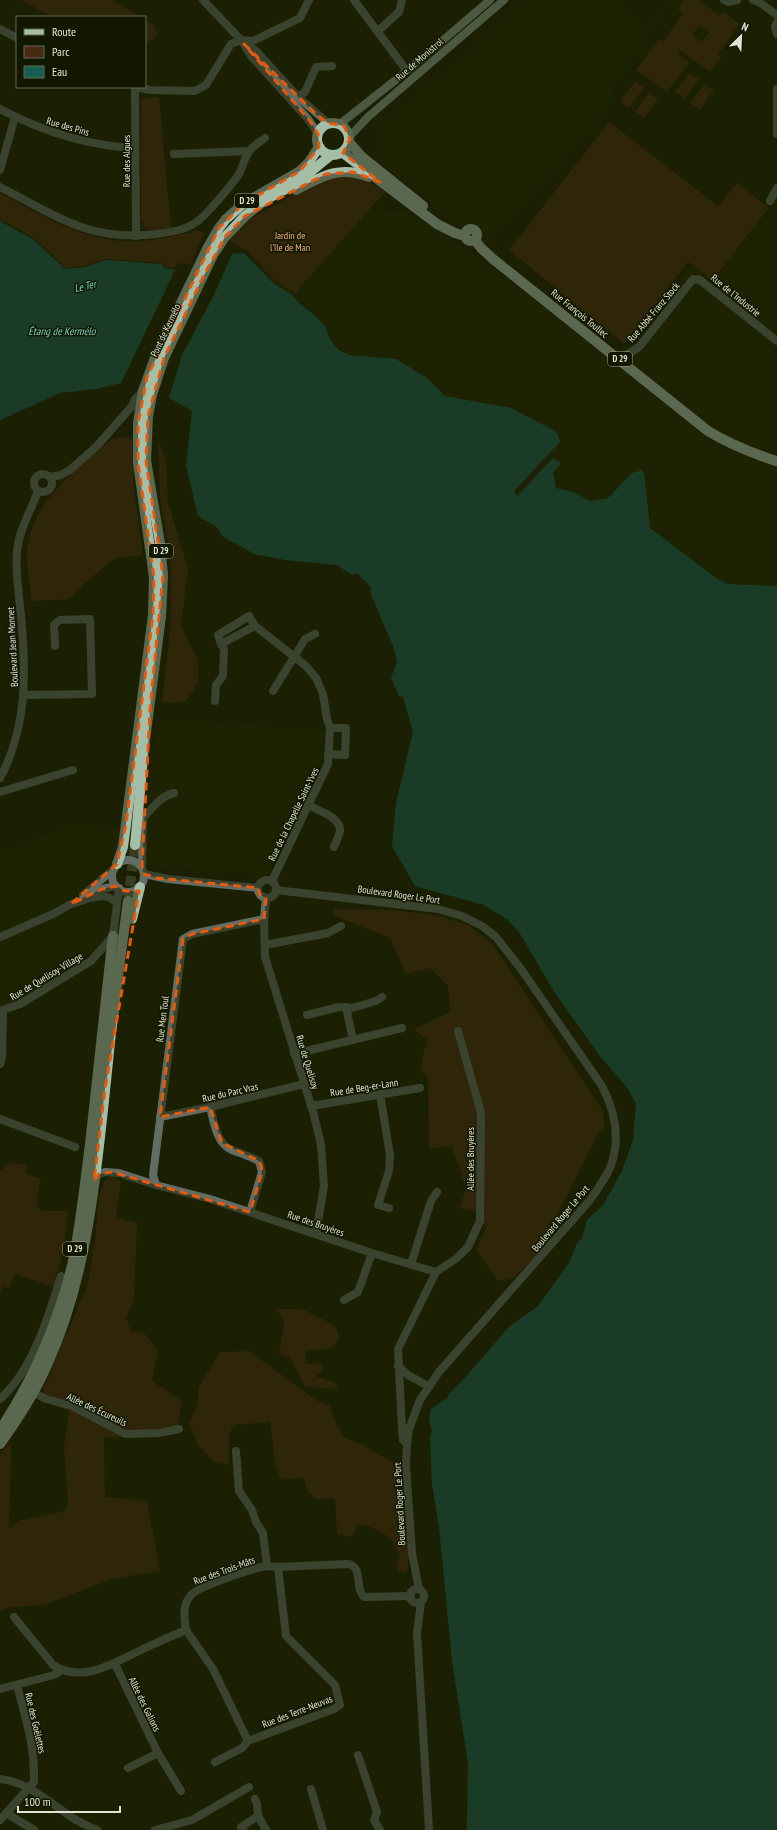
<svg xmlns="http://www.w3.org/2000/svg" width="777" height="1830" viewBox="0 0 777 1830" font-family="'PT Sans Narrow',sans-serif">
  <rect width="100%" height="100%" fill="#1b2003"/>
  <g fill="#202600">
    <polygon points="522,0 626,0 621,6 647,29 670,0 672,0 611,90 608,110 486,246 378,161 378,125 471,51"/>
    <polygon points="776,201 777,586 728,584 719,580 649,528 644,473 632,473 608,498 590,501 576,493 556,488 553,458 517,496 514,491 560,442 511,408 445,396 427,378 419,374 349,355 338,350 331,340 324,325 312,313 300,304 290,293 274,284 250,259 310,218 367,210 404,211 438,230 619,356 693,266 714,282"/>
    <polygon points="163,719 322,730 322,756 296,818 266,875 150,866 140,857 132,855 121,853 112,856 106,870 103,899 111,908 108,934 92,951 46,985 21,1000 0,1006 0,852 80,823 121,830"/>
  </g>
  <g fill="#482a11" fill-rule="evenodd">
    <polygon points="22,0 111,0 141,17 51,17"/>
    <path d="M684 0H699L720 16 724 12 739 24 718 54 721 57 710 72 680 50 678 54 689 63 667 92 636 70 659 39 663 42 683 13 678 9ZM699 25 709 32 702 42 692 35Z"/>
    <polygon points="145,20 153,24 158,35 145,46"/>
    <polygon points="690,73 699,79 685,99 675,92"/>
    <polygon points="635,82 644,88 629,108 620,101"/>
    <polygon points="705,84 714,90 700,110 690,103"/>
    <polygon points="649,92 658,99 644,118 635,112"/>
    <path d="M159 97 171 228C161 230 151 233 143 226L144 221 141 222V102L143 98Z"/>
    <polygon points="609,122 718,206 737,183 769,208 713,280 688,262 624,344 509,250"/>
    <polygon points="335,174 365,179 385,192 295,293 272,278 249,253 229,240 244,222 325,177"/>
    <path d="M0 193C59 224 103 254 173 236 181 233 189 235 196 230L205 233 190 265 179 263 175 268 165 267 161 263 106 259 84 266 66 268 34 238 0 219Z"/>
    <path d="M120 436 132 439 134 488 143 555 115 558 85 583 69 599 32 601C30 586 27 571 27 556 27 505 76 470 111 440Z"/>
    <polygon points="158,442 166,458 168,502 188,569 181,626 198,660 198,682 186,702 162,703 171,620 171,566 160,497"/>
    <polygon points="334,909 391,910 436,915 469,925 493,945 603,1111 605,1125 596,1138 537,1255 514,1277 498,1281 476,1249 487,1228 478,1212 460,1208 466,1188 452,1146 429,1149 428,1078 420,1070 427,1040 414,1029 450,1012 448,985 431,968 406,974 390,938 335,916"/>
    <polygon points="9,1163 27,1165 25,1173 41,1179 36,1205 43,1211 68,1211 65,1239 58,1273 56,1272 55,1280 57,1281 56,1287 15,1274 9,1289 3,1286 0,1292 0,1171"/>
    <polygon points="111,1176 121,1181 116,1217 137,1223 134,1300 126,1318 131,1331 144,1333 158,1351 152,1381 182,1401 176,1434 104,1438 105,1497 147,1501 160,1571 112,1579 44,1605 10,1607 0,1611 0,1455 8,1444 11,1445 9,1528 18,1521 65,1511 68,1502 64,1447 69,1411 53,1404 42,1392 87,1286 95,1242 99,1196 104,1182"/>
    <polygon points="277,1309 302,1309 332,1324 337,1329 339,1337 336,1344 330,1349 306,1351 305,1364 321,1363 323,1366 322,1372 315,1376 336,1383 338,1388 330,1389 305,1386 290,1358 279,1353 284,1323"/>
    <path d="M249 1351 316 1400 330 1406 335 1421 345 1438 361 1444 398 1465 402 1479 400 1492 406 1513 411 1544 407 1573 399 1571 397 1564 400 1556C395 1539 376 1523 357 1526L352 1537 337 1534 335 1498 315 1499 307 1490 304 1478 281 1479 275 1464 270 1422 235 1425 229 1433V1465L214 1462 197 1444 190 1423 197 1404 199 1387 220 1352Z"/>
  </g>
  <g fill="#195e52">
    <polygon points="0,221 33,239 65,269 85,267 106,260 161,264 164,268 175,270 121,383 97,389 60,393 0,420"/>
    <polygon points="244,253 274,284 290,293 300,304 312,313 324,325 331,340 338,350 349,355 396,359 427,378 445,396 511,408 555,431 558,435 560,442 514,491 517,496 553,458 561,463 553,473 556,488 576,493 590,501 608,498 632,473 642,470 644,473 650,528 719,580 728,584 777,586 777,1830 467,1830 468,1764 452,1660 439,1527 432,1484 430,1438 432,1430 429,1420 431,1409 448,1397 448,1395 462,1381 509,1327 538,1306 569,1263 577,1243 582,1238 587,1220 603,1205 622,1171 633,1140 636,1104 629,1090 599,1055 555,993 519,932 508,920 484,905 415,886 392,846 396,803 413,732 403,697 399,696 391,678 397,662 393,646 370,592 371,587 357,573 352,575 337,565 285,560 254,554 222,536 218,528 198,516 186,465 192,411 169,398 182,355 214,295 232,254"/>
  </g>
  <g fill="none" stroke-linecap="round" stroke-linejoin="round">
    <polyline stroke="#393e22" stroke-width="10" stroke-dasharray="10 5" stroke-linecap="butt" points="128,901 135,845"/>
    <g stroke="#616d62" stroke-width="8">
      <polyline points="354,0 407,71"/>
      <polyline points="724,0 728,2 737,0"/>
      <polyline points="753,0 759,2 777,15"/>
      <polyline points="777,22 775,27 777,34"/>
      <polyline points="0,29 17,38"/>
      <polyline points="378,31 399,12 402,0"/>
      <polyline points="135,87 136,236"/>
      <polyline points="136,87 150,90 195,91 206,85 231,44 241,40 253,41 300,18 309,0"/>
      <polyline points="777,89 777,134"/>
      <polyline points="298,97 305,92 316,67 332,66"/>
      <path d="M0 109C42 131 87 146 135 148"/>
      <polyline points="174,154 249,151"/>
      <polyline points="0,170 15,117"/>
      <path d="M0 187C57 216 89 242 156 234 172 232 187 230 199 220 208 213 233 183 239 174 243 167 244 158 249 152 252 146 260 142 265 138"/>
      <polyline points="770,201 777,188"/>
      <polyline points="620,359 639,347 693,279 700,280 777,341"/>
      <circle cx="43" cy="483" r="9"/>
      <polyline points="50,477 61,475 70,470 97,446 132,406 135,399 143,391"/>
      <polyline points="221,644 218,635 249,616 255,626"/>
      <polyline points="273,691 305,639 315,634"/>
      <polyline points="24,695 92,694 90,619 60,620 54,625 55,646"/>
      <polyline points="215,701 216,685 223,676 224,649 221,644 255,626 306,666 316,678 323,694 327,719 330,728 328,764 272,881"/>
      <polyline points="328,754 345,755 346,728 330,728"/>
      <path d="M0 778C28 726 26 671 21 615 19 594 15 572 17 551 19 529 31 511 38 491"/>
      <polyline points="0,792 73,770"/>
      <path d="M308 805C317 810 341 817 340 831 339 836 336 842 334 847"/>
      <path d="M143 818C153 808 160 796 174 793"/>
      <polyline points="83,895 114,869"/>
      <path d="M91 898C102 895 108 895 117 903"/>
      <polyline points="266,898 264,919 265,957 314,1115 321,1145 324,1186 316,1233"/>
      <polyline points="0,937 53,914 71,904 87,899 102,889 116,886"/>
      <polyline points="265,945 328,933 341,926"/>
      <polyline points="346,1007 353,1040"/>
      <polyline points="0,1011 20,1004 91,961 113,936"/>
      <polyline points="307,1015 339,1007 352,1008 376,1001 382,997"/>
      <polyline points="294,1054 402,1028"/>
      <polyline points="0,1064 2,1058 3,1011"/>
      <polyline points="380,1094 390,1155 389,1171 378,1205 389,1208"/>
      <polyline points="311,1106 420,1088"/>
      <path d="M210 1107C214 1121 216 1142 230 1149 239 1153 249 1156 259 1161L262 1172 250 1212"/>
      <polyline points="160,1117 210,1107 304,1084"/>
      <polyline points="0,1119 75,1147"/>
      <polyline points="95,1180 99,1174 105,1172 119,1173 156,1185 210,1199 372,1253 436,1272 398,1349 402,1429 403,1440 407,1444"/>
      <polyline points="156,1185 153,1175 183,939 192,934 264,919"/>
      <polyline points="411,1264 431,1201 437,1192"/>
      <polyline points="436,1272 457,1258 468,1247 480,1221 481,1113 458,1031"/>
      <polyline points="344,1300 358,1292 372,1253"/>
      <polyline points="398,1366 408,1375 428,1386"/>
      <polyline points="32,1392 46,1399 72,1406 125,1434 159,1433 179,1429"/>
      <path d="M0 1399C33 1370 48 1317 61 1276"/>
      <polyline points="236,1451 239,1491 252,1510 256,1522 263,1533 267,1566"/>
      <path d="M14 1617 53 1665C82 1683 110 1665 137 1652 153 1644 169 1637 186 1630 184 1618 182 1605 191 1595 197 1587 254 1568 266 1566 270 1566 274 1567 278 1567L348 1564C364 1567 354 1588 364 1597L411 1596"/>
      <polyline points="186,1630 213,1669 248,1741 334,1709 340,1705 335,1685 286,1636 278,1567"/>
      <polyline points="115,1664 158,1753 181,1791"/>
      <polyline points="0,1689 54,1675 62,1670"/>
      <polyline points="358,1755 377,1812 374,1820 380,1830"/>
      <polyline points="215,1762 242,1748 248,1741"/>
      <polyline points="128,1768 158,1753"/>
      <path d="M0 1779C28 1782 47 1801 70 1816 78 1822 88 1826 97 1830"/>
      <polyline points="311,1789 323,1830"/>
      <polyline points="255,1799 257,1804 258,1816"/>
      <polyline points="6,1813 34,1830"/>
      <path d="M0 1820 34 1782C35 1746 26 1720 17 1685"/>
      <polyline points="155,1830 192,1820 249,1787"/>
      <polyline points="243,1830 241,1827 258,1816 266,1830"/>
    </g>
    <g stroke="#616d62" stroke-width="8">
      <polyline points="203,0 241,40 251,56 308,119 318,134"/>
      <polyline points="247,45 256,51 298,97 328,123"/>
      <circle cx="128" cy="876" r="16"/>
      <polyline points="142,866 143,818"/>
      <polyline points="144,874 168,879 258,888"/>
      <circle cx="267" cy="889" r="9"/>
      <path d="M276 890 438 909 462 916 482 926 496 937 521 969 602 1086C615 1111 621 1140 610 1168 605 1179 597 1190 590 1200L439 1372 420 1400 409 1429 407 1444 406 1465 412 1553 419 1589"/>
      <polyline points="113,936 119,888"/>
      <circle cx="417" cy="1596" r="7"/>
      <polyline points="421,1602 417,1633 429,1830"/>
    </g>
    <g stroke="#879b89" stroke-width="8">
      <polyline points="340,124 407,71 490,0"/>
      <polyline points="350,136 369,116 504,0"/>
    </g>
    <g stroke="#a5bea8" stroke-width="10">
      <circle cx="333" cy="139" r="16"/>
      <polyline points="349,142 362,157 423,206"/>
      <polyline points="343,153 437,224 455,233 465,236"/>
      <path d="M296 190C322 176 340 165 369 177"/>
      <circle cx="471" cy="235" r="6"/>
      <path d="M475 240 481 248 493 259 708 431C729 444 752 453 776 461"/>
      <polyline points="135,845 144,748 161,616 163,576 160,543 146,460 148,416 152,395 164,358 213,255 225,237 245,216 267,199 297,183 331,155"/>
      <polyline points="117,864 123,847 126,824 153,615 154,577 138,463 138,423 143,391 156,355 208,247 219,228 226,219 243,204 300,171 309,162 319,147"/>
      <polyline points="132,919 140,887"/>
      <path d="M0 1430C34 1378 59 1321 73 1261 81 1222 85 1183 90 1144 98 1074 105 1005 113 936"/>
      <path d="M0 1444C18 1419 36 1391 48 1363 90 1270 97 1164 108 1062 113 1008 121 955 128 901"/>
    </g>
  </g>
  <path d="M0 0H777V1830H0ZM244 44 317 115 328 123 344 126 350 139 343 153 380 182 353 172 326 174 245 216 225 237 203 277 164 358 148 416 146 460 163 576 150 709 142 866 144 874 156 878 258 888 260 895 266 898 264 919 192 934 183 939 160 1117 210 1107 222 1143 259 1161 261 1165 262 1172 250 1212 112 1172 99 1174 94 1181 105 1089 139 891H125L116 886 102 889 71 904 117 864 126 824 153 615 154 577 138 463V423L147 377 219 228 243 204 300 171 319 147 318 134 310 121Z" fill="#1b2003" fill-opacity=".55" fill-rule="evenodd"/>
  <path fill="none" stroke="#e8590c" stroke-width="3" stroke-dasharray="8 5" stroke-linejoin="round" d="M244 44 317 115 328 123 344 126 350 139 343 153 380 182 353 172 326 174 245 216 225 237 203 277 164 358 148 416 146 460 163 576 150 709 142 866 144 874 156 878 258 888 260 895 266 898 264 919 192 934 183 939 160 1117 210 1107 222 1143 259 1161 261 1165 262 1172 250 1212 112 1172 99 1174 94 1181 105 1089 139 891H125L116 886 102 889 71 904 117 864 126 824 153 615 154 577 138 463V423L147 377 219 228 243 204 300 171 319 147 318 134 310 121Z"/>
  <g text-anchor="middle" stroke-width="3" stroke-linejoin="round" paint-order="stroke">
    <g fill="#121700" stroke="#a3a894" stroke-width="1">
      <rect x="235" y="194" width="24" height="14" rx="3"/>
      <rect x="608" y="352" width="24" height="14" rx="3"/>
      <rect x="149" y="544" width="24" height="14" rx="3"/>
      <rect x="63" y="1242" width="24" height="14" rx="3"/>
    </g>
    <g font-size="9" font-weight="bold" fill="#e1e6d4">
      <text x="247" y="204">D 29</text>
      <text x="620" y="362">D 29</text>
      <text x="161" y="554">D 29</text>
      <text x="75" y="1252">D 29</text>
    </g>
    <g font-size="10" fill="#e1e6d4" stroke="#121700">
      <text transform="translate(419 59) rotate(-41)" y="4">Rue de Monistrol</text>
      <text transform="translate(68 126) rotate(16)" y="4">Rue des Pins</text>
      <text transform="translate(126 161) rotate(-90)" y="4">Rue des Algues</text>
      <text transform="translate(736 295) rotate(39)" y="4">Rue de l'Industrie</text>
      <text transform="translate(653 312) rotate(-50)" y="4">Rue Abbé Franz Stock</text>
      <text transform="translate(580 313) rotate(39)" y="4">Rue François Toullec</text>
      <text transform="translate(165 330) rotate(-65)" y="4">Pont de Kermélo</text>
      <text transform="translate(12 647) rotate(-93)" y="4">Boulevard Jean Monnet</text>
      <text transform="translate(293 814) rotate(-64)" y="4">Rue de la Chapelle Saint-Yves</text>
      <text transform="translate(399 894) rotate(8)" y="4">Boulevard Roger Le Port</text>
      <text transform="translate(46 976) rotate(-31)" y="4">Rue de Quelisoy-Village</text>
      <text transform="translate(162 1019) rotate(-83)" y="4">Rue Men Toul</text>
      <text transform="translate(308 1062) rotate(73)" y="4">Rue de Quelisoy</text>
      <text transform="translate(364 1087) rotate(-9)" y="4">Rue de Beg-er-Lann</text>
      <text transform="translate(230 1092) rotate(-13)" y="4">Rue du Parc Vras</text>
      <text transform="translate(470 1159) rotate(-90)" y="4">Allée des Bruyères</text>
      <text transform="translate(560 1218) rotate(-50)" y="4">Boulevard Roger Le Port</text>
      <text transform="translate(316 1223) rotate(19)" y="4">Rue des Bruyères</text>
      <text transform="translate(97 1409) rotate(25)" y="4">Allée des Écureuils</text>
      <text transform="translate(399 1504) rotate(-93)" y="4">Boulevard Roger Le Port</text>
      <text transform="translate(224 1570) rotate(-20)" y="4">Rue des Trois-Mâts</text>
      <text transform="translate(145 1704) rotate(64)" y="4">Allée des Galions</text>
      <text transform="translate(297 1711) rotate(-21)" y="4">Rue des Terre-Neuvas</text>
      <text transform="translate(36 1723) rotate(77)" y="4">Rue des Goëlettes</text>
    </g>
    <g font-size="10" fill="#f6b583" stroke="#121700">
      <text x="290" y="239">Jardin de<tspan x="290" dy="12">l'île de Man</tspan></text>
    </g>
    <g font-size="11" font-style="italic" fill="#6fd4bf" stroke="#121700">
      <text transform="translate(85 286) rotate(-13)" y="4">Le Ter</text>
      <text x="62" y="335">Étang de Kermélo</text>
    </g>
  </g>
  <rect x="16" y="16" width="130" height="72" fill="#121700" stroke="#656a55"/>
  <rect x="24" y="29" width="20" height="6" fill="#a5bea8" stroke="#656a55"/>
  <text x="52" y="36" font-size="12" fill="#e1e6d4">Route</text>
  <rect x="24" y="46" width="20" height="12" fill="#482a11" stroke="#656a55"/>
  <text x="52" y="56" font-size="12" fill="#e1e6d4">Parc</text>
  <rect x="24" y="66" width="20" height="12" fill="#195e52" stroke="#656a55"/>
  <text x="52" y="76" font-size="12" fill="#e1e6d4">Eau</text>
  <g transform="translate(741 36) rotate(24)" stroke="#121700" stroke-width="3" paint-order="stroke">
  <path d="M0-3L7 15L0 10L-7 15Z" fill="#e1e6d4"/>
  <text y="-6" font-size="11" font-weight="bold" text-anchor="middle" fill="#e1e6d4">N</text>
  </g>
  <path d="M18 1806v6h102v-6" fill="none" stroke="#e1e6d4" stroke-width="2"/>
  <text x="24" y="1806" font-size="12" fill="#e1e6d4" stroke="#121700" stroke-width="3" paint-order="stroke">100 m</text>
</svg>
